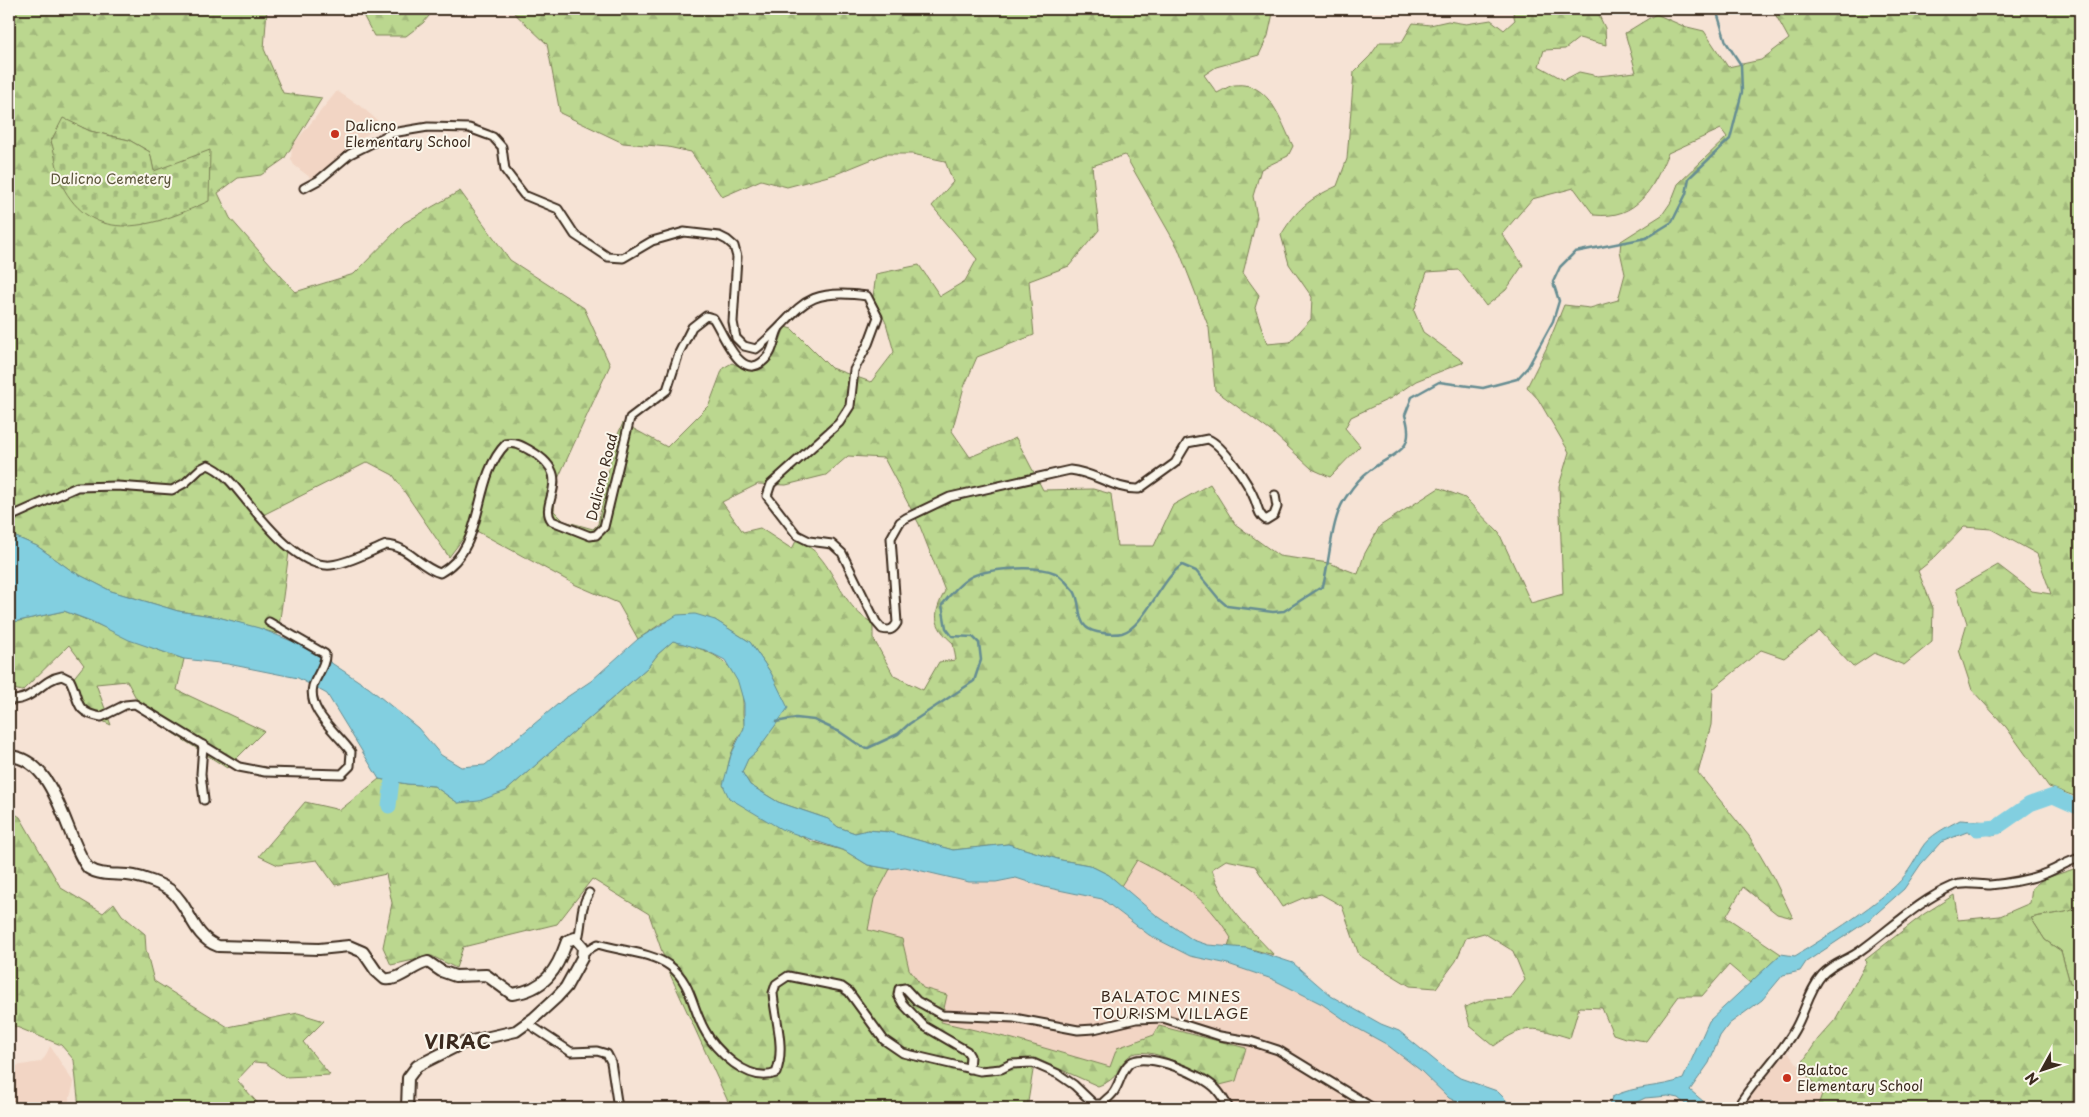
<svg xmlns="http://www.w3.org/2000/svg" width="2089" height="1117" viewBox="0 0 2089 1117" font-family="'Playpen Sans',sans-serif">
  <defs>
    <pattern id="forest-firs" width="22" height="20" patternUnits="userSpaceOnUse" patternTransform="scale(1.25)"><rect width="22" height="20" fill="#bbd78f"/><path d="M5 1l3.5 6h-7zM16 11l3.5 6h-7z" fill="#a2b97b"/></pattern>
    <pattern id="cemetery-stones" width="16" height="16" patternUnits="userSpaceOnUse" patternTransform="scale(1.25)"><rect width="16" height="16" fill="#bbd78f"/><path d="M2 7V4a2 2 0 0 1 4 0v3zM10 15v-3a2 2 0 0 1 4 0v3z" fill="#a2b97b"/></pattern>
  </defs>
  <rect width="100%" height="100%" fill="#f6e3d5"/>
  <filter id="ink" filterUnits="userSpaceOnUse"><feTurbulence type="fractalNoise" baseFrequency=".02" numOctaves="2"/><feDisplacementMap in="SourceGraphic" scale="10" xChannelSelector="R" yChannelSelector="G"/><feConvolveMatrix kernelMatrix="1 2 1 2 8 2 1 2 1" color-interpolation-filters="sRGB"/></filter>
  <g filter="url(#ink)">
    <g fill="#f2d5c4">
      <polygon points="337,91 363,108 377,120 377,127 357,142 327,170 315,180 312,179 294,165 291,159 292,146"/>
      <polygon points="1137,860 1184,885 1216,913 1231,938 1228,947 1208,945 1193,940 1156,915 1121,886"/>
      <polygon points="905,867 969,882 996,882 1016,878 1044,887 1102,899 1149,935 1190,956 1228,964 1272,979 1322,1004 1355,1027 1386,1044 1420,1070 1448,1097 1468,1108 1235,1108 1220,1085 1236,1081 1246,1048 1187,1032 1154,1035 1117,1048 1110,1067 1013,1039 941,1022 947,995 923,988 909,969 902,939 868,930 874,899 890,869"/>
      <polygon points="50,1046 74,1083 67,1108 9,1108 9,1067 40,1062 45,1057"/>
      <polygon points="1788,1052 1822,1094 1817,1108 1743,1108 1754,1089"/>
    </g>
    <g fill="#bbd78f" stroke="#7b8056">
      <path d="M2080 906V987L2070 983 2061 951 2045 940 2031 918C2045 914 2069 914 2080 906Z"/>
      <polygon points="2080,1057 2080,1108 2072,1108 2074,1070"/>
    </g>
    <g fill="url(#forest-firs)" stroke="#7b8056" fill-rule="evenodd">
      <path d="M9 9H267L264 49 283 93 322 98 284 159 261 175 238 178 218 193 230 218 295 292 354 274 404 223 460 191 510 260 584 308 610 365 556 483 554 511 564 521 593 529 598 524 614 443 623 423 667 447 709 405 723 368 732 363C768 382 775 354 785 327L792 329 831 368 871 382 894 352 886 323 873 297 876 274 919 265 940 296 965 281 977 259 932 206 953 182 945 161 912 154H885L836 174 787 187 761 180 722 197 691 152 668 147 623 143 560 113 547 44 510 9H1270L1273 13 1268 36 1259 55 1216 67 1204 75 1217 93C1222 91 1230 85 1235 85 1270 81 1281 122 1293 146L1288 156 1261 169 1253 196 1257 217 1243 273 1259 295 1255 308 1267 344 1290 342 1311 319 1312 297 1289 264 1281 235C1297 209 1309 199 1337 186L1347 159 1354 72 1370 56 1380 42H1402L1413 23 1430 25 1448 21 1466 24 1491 20 1504 30 1515 20 1512 9H1596L1605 28 1606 45 1579 38 1565 49 1544 50 1539 66 1564 80 1579 72 1598 76 1636 72 1625 33 1656 14 1683 26 1704 31 1728 67 1761 60 1789 39 1774 12 1761 9H2080V798L2049 787 2006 727 1972 690 1959 650 1967 623 1956 589 1998 565 2032 591 2051 594 2037 554 1991 529 1964 527 1933 559 1918 571 1933 608 1932 642 1904 665 1874 653 1853 667 1819 631 1784 658 1761 650 1713 689 1711 725 1698 773 1749 836 1774 879 1793 918 1777 914 1743 887 1726 917 1781 954 1750 983 1729 965 1702 996H1679L1646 1041 1625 1038 1613 1034 1602 1008 1579 1007 1570 1038C1534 1027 1526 1023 1494 1046L1470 1026 1465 1007 1486 999 1511 998 1525 980 1513 951 1484 933 1466 938 1456 961 1436 988 1410 986 1359 955 1342 906 1321 894 1303 898 1282 907 1255 866 1226 860 1212 869C1223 905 1249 928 1274 955L1247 948 1228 947 1231 938C1204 894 1180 883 1137 860L1121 886 1109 875 1089 865 1061 860 1008 844 953 850 889 832 868 830 855 833 838 827 828 819 778 802 750 785 742 772 748 758 756 752 787 708 771 673 750 642 715 620 662 623 638 639 618 603 576 585 471 528 449 557 393 475 368 462 255 519 289 552 278 634 218 617 178 611 111 591 72 571 37 546 9 534ZM64 119 90 131 129 140 150 152 154 172 56 156 51 141ZM1721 129 1727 137 1678 184 1671 202 1662 215 1621 241 1620 251 1625 274 1618 300 1590 308 1564 305 1546 349 1527 387 1538 399 1569 452 1559 486 1563 594 1531 603 1499 533 1465 498 1439 488 1380 526 1364 555 1358 574 1329 563 1279 556 1235 524 1210 484 1173 505 1154 546H1117L1111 494 1093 489 1043 490 1016 438 970 457 952 431 964 387 977 357 1034 335 1029 281 1069 266 1099 230 1092 166 1125 155 1178 248 1209 328 1215 390 1273 433 1312 469 1330 477 1360 446 1345 428 1351 417 1391 398 1416 381 1464 362 1423 332 1414 311 1427 272 1459 270 1486 306 1506 290 1523 265 1502 234 1532 199 1574 188 1594 215C1638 220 1653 188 1668 153ZM848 456 884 458 919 524 945 591C933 614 932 625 953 643L956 660 939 662 923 690 894 676 873 638V623C845 609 838 578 819 556 814 549 804 544 797 539L792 549 760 528 743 532 722 502 758 484 786 485 826 475Z"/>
      <polygon points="367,9 435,9 423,23 406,36 374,36 364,17"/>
      <path d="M64 611C105 626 142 646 184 659L177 690 264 731 227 768 145 715 127 681 96 684 111 725 81 711 72 680 84 665 69 645 22 691 9 688V623Z"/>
      <path d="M673 641C714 650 746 665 743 713 743 718 745 724 744 728 743 732 739 735 738 738 726 764 726 771 729 798L810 841 845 851 868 865 890 869 874 899 868 930 902 939 909 969 923 988 947 995 941 1022 1013 1039 1110 1067 1117 1048 1154 1035 1159 1026 1246 1048 1236 1081 1220 1085C1200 1075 1147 1040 1128 1057 1115 1069 1121 1078 1098 1086L1035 1058 1027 1108H731L669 972 649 914 592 879 557 924 463 947 456 968 432 956 391 965 383 947 392 903 386 874 335 885 317 860 278 865 259 856 305 802 340 810 379 779 407 784 434 786 458 803 506 791 648 667 658 654Z"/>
      <polygon points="9,810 20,817 61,888 103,913 114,903 122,915 145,934 146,950 154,981 228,1027 298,1013 324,1021 303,1042 330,1075 285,1077 266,1063 254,1062 237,1080 262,1108 79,1108 74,1060 61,1045 9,1024"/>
      <path d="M2080 867V906C2068 915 2046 913 2031 918L2045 940 2061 951 2070 983 2080 987V1057L2074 1070 2072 1108H1817L1822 1094 1800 1066 1818 1039 1835 1020 1867 962 1865 960 1924 914 1954 895 1958 920 2000 916 2030 903 2032 888 2043 879Z"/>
    </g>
    <path fill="url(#cemetery-stones)" stroke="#7b8056" d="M63 118 90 131 129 140 150 152 154 171 210 150 209 201C161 223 98 249 64 189 57 178 56 155 51 141Z"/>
    <g fill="#82cfe0" stroke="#668d92">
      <polygon points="9,534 37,546 72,571 111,591 178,611 218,617 259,628 309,648 369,688 418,728 441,755 461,767 485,765 564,699 591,681 638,639 677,615 695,614 715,620 750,642 771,673 788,708 756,752 748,759 742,772 750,785 778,802 828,819 838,827 855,833 868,830 889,832 953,850 1008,844 1061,860 1089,865 1109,875 1156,915 1193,940 1208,945 1247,948 1293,963 1331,996 1381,1024 1399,1031 1443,1067 1460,1078 1497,1091 1514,1108 1468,1108 1449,1098 1420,1070 1386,1044 1355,1027 1322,1004 1272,979 1228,964 1190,956 1149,935 1102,899 1044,887 1016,878 996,882 969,882 905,867 890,869 868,865 845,851 781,829 729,798 723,785 731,755 744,728 744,703 738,682 725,660 705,650 673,641 658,654 648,667 506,791 479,801 458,803 434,786 407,784 379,779 327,694 298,678 228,664 184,659 129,640 91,621 64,611 9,623"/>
      <path d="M1960 820 1992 822 2003 832 1992 835 1967 832 1941 842 1921 864 1904 889 1869 920 1806 962 1800 971 1783 975 1762 1000 1729 1024 1720 1036 1709 1063 1690 1090 1711 1108H1690L1678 1098 1668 1096 1645 1098 1625 1108H1608L1612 1097C1635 1085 1660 1088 1683 1079L1709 1021 1781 954 1795 956C1828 936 1862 914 1892 889 1904 879 1914 863 1921 849 1929 835 1947 827 1960 820Z"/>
    </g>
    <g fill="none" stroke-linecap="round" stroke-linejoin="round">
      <path stroke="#668d92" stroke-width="2.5" d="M776 722 796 718 814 720 840 732 862 747 868 748 898 734 909 724 974 681 981 660 979 643 973 637 952 636 946 628 942 605C949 596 959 584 969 578 985 568 1037 565 1055 573 1062 576 1068 585 1074 591 1081 601 1077 619 1086 627 1092 633 1113 635 1122 633 1144 627 1162 578 1182 565L1196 571 1219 599 1227 606 1273 612 1284 611 1323 586C1330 560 1331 518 1346 497 1352 488 1360 477 1369 471 1393 452 1417 453 1405 415L1412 397 1439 382 1483 388 1517 379 1528 367 1553 321 1559 301 1553 282 1560 267 1575 252 1646 238 1672 222 1686 194 1689 178 1730 139 1742 92 1741 65 1726 42 1716 9"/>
      <g stroke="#82cfe0" stroke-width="15">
        <polyline points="389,806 394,762"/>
        <polyline points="1977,829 1997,827 2030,804 2053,796 2080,808"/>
      </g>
      <g stroke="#3b2a1e" stroke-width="11">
        <g id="minor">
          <path d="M304 188 319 180 350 154 392 133 428 127 469 128 488 135 493 137 502 147 505 170 524 195 558 209 575 235 608 257 623 258 652 241 684 232 719 236 727 240 734 246 737 257 733 322 736 338 744 346 756 349C801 313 797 286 867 296L878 317 868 344 854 370 850 406 839 423 771 484 767 496 797 535 809 541 832 544 842 553 876 622 882 629C890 631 893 630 897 623L891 538 900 522 906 518 950 497 1070 470C1095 472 1114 490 1139 489L1175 463 1187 443 1208 439C1223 445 1249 484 1255 500 1258 507 1258 515 1266 520L1274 515 1277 507 1275 495"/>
          <path d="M9 515 12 516 77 487 117 486 172 490 185 483 200 469 208 465C225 472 234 486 245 499 263 521 299 568 331 565 349 563 369 552 386 545 409 546 419 567 440 573 487 548 471 479 506 444 516 442 522 446 531 451 577 477 537 503 552 521L590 536 596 535 604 527 630 418 667 390 679 353 692 327 706 316 713 318C723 332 742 389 768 356 774 349 774 338 778 330"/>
          <path d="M9 700C35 701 40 680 62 676L70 680C80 700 73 712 101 717L125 705 135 704 239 767 265 772 342 774 350 766 351 752C338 733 307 712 313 686 316 676 326 665 325 654L269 622"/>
          <polyline points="203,745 201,774 204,800"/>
          <path d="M578 939C583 920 579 910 589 893"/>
          <path d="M584 952 598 944C620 951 651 952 670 966 691 982 692 1007 704 1029 715 1051 749 1084 776 1073 786 1048 775 1019 773 993L776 984 788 976 842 987 849 992 884 1040 903 1053 980 1071 1001 1069 1011 1064 1033 1063 1058 1074 1074 1085 1094 1104H1102C1105 1100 1110 1097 1113 1093 1120 1084 1121 1070 1130 1063 1146 1051 1204 1075 1216 1089 1221 1094 1225 1102 1229 1108"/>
          <polyline points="527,1023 571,1052 597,1051 607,1054 611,1062 618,1108"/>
          <polyline points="969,1069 970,1056 967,1051 924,1026 903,1004 898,995 899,989 905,988 917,1001 942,1015 1014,1018 1078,1030 1094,1029 1136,1019 1163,1018 1220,1036 1250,1041 1278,1050 1373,1108"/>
          <path d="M1737 1108C1753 1080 1779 1058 1795 1029 1805 1012 1809 990 1822 975 1833 963 1848 960 1860 951 1891 929 1918 901 1953 886 1964 881 1978 885 1990 885 2010 883 2035 879 2053 870 2064 865 2068 861 2080 858"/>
        </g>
      </g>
      <g stroke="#3b2a1e" stroke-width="14">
        <path id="secondary" d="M9 756C57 759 65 838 88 868 102 877 118 873 134 876 145 878 161 884 170 890 190 905 192 937 218 946L319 949 349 946 363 952 376 971 385 979C400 981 413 965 428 962L441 971 455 976 486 975 512 994C545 990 557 970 567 941L575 938 583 947 582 958 566 987 557 997 534 1018 516 1031 463 1043 417 1066 408 1078 407 1108"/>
      </g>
      <use href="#minor" stroke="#fbf7ec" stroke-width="7"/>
      <use href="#secondary" stroke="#fbf7ec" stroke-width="10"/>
    </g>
  </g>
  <g fill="#c8321e" stroke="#fbf7ec" stroke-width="2">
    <circle cx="335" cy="134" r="5"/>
    <circle cx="1787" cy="1078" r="5"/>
  </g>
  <g text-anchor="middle" stroke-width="4" stroke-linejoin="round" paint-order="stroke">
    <g font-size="14" fill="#3b2a1e" stroke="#fbf7ec" text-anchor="start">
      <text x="345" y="131">Dalicno<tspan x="345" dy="16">Elementary School</tspan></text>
      <text x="1797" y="1075">Balatoc<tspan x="1797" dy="16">Elementary School</tspan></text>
    </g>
    <g font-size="14" fill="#5b553a" stroke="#fbf7ec">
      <text x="111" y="184">Dalicno Cemetery</text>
    </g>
    <g font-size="14" fill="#3b2a1e" stroke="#fbf7ec">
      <text transform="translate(602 477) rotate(-76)" y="5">Dalicno Road</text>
    </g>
    <g font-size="15" letter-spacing="1" fill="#3b2a1e" stroke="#fbf7ec">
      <text x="1171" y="1002">BALATOC MINES<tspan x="1171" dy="17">TOURISM VILLAGE</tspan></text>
    </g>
    <g font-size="19" font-weight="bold" letter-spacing="1" fill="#3b2a1e" stroke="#fbf7ec">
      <text x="458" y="1049">VIRAC</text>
    </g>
  </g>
  <rect width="2089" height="1117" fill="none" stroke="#fbf7ec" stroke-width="30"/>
  <rect x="15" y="15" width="2059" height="1087" fill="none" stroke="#3b2a1e" stroke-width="2" filter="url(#ink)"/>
  <g transform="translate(2042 1070) rotate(230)" stroke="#fbf7ec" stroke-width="4" paint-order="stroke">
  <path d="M0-4L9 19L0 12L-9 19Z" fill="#3b2a1e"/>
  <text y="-8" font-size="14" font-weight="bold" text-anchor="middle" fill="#3b2a1e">N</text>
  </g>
</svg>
